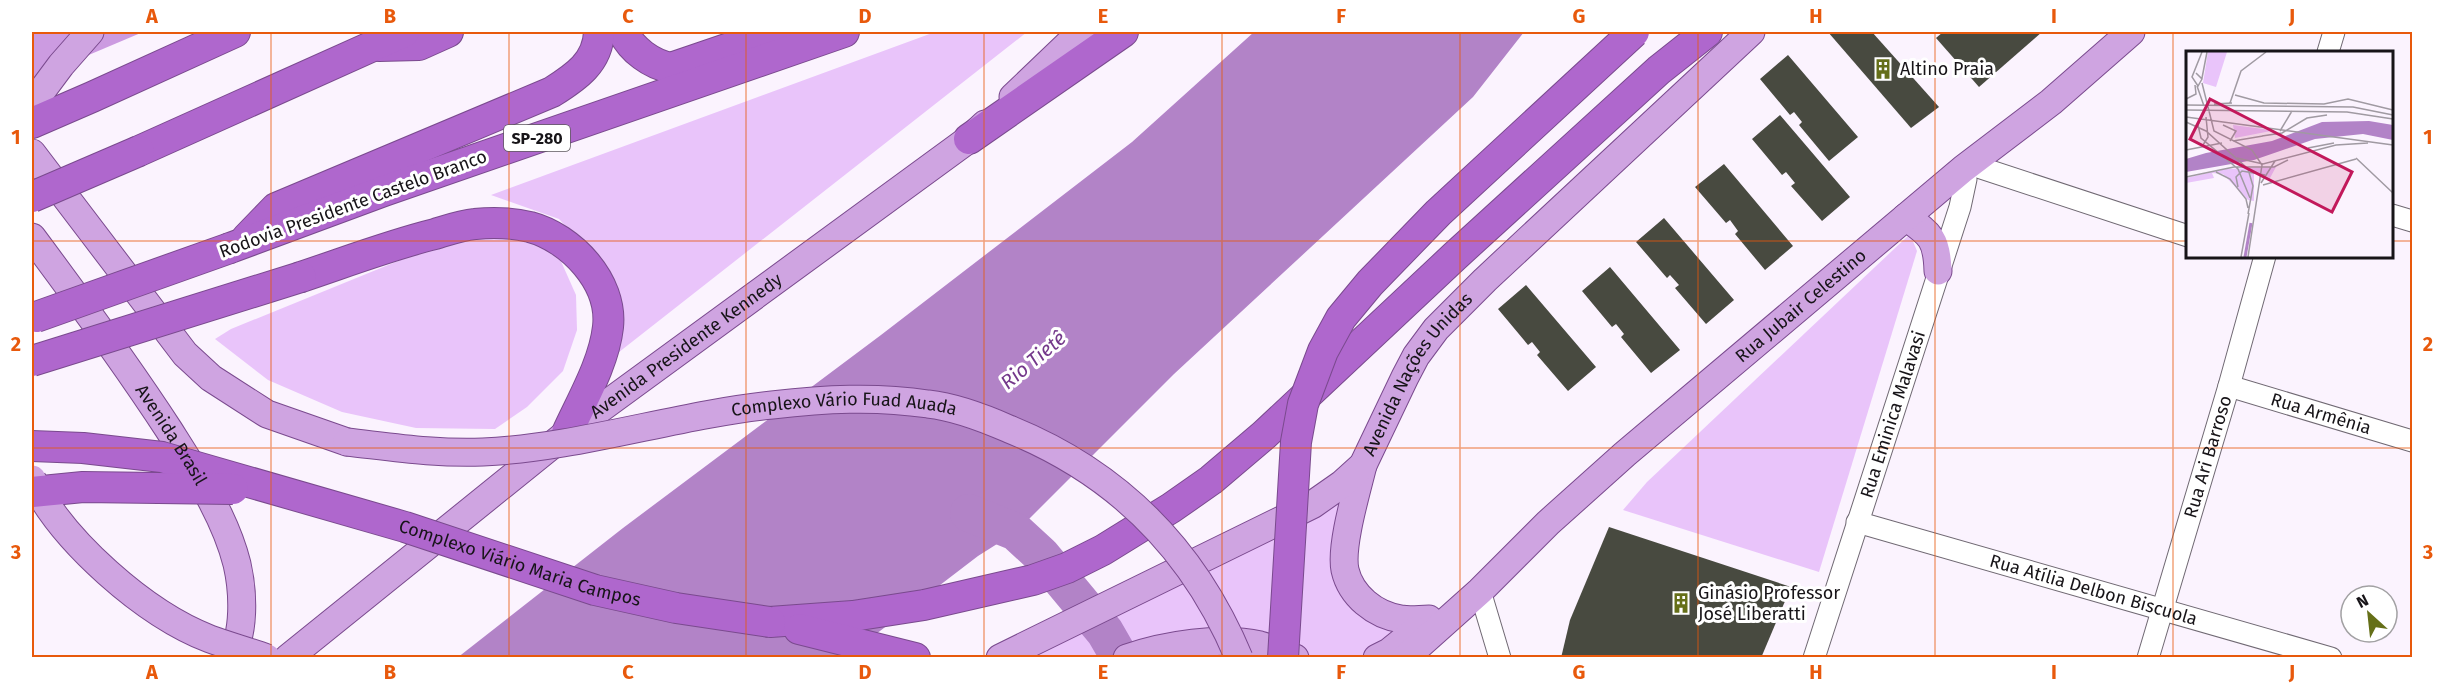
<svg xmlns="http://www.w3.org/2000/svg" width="2444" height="689" viewBox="0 0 2444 689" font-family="'Fira Sans',sans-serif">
  <rect width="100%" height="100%" fill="#fbf3fe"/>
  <g fill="#e9c4fa">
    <polygon points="935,32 1027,32 614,356 601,265 559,219 491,195"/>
    <polygon points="1910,234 1917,251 1819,572 1623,510 1647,482"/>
    <polygon points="528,235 560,259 576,295 577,330 563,371 527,407 495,429 416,428 342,412 268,380 215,339 231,329 452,239"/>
    <polygon points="1342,484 1344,568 1403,620 1368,657 1295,657 1260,645 1127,657 1001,658"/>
  </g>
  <polygon fill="#cc9be1" points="32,32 143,32 32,79"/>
  <polygon fill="#b283c7" points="1254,32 1524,32 1473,97 1174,374 1016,532 978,556 846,657 457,658 623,528 881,335 1132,142"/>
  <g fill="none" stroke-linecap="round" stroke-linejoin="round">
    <polyline stroke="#b283c7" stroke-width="38" points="969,513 1016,532 1041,555 1105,632 1120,658"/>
  </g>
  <g fill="#484a40">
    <polygon points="1828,32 1872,32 1939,107 1911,128"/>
    <polygon points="1943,32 2042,32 1979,87 1936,38"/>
    <polygon points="1788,55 1858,137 1829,161 1799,125 1802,122 1794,112 1790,115 1760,79"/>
    <polygon points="1780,115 1850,197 1822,221 1791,186 1795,183 1786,172 1782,175 1752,139"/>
    <polygon points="1724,164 1793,246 1765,270 1735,234 1738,231 1730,220 1726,223 1695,187"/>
    <polygon points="1664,218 1734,300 1706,324 1675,288 1679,285 1670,275 1667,278 1636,242"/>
    <polygon points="1610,267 1680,350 1651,373 1621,337 1624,334 1616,324 1612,327 1582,291"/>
    <polygon points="1526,285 1596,367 1568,391 1537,355 1540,352 1532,342 1528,345 1498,309"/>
    <polygon points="1609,527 1791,587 1761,658 1561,658 1570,620"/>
  </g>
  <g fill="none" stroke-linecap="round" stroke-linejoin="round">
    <g stroke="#706973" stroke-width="23">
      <g id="minor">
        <polyline points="2328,52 2334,32"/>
        <polyline points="1969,164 2188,236"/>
        <polyline points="2392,215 2412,221"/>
        <path id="s1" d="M2229 386 2412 441"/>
        <path id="s2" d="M1857 522 2331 658"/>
        <polyline points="1480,591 1500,658"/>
        <path id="s3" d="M1814 658 1960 207 1966 179 1963 169"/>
        <path id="s4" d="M2148 658 2229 386 2265 256"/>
      </g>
    </g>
    <g stroke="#7a4a8e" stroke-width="29">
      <g id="major">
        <polyline points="1013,97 1081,32"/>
        <polyline points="32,104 61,65 90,32"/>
        <polyline points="32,153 185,354 211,378 267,414 347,442"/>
        <path d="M1906 217C1931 235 1937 239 1938 271"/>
        <path id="s5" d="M32 237C79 300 126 364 169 430 195 471 225 516 237 564 243 590 246 635 229 658"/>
        <path d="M1363 465C1357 490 1340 546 1345 570 1351 596 1375 615 1401 619 1410 621 1420 619 1429 619"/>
        <path id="s6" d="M288 658 567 433 969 139 985 124"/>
        <path id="s7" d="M1000 658 1312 505 1342 484 1363 465 1405 377 1416 356 1436 329 1485 280 1751 32"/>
        <path d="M1127 658C1165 645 1220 636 1260 645 1272 648 1284 654 1295 658"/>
        <polyline points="1377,658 1389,652 1415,631"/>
        <path id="s8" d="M1405 658 1480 591 1548 523 1625 454 1963 169 2051 102 2131 32"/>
      </g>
    </g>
    <g stroke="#7a4a8e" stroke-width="32">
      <g id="highway">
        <path d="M623 32C632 50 651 64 671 68L762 37 804 43"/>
        <polyline points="379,46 419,45 448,32"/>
        <polyline points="32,123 92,97 235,32"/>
        <polyline points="969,139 1123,32"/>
        <polyline points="139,151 404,32"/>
        <path d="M247 238 276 208 552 92C576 77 598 62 599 32"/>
        <polyline points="230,248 384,191 844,32"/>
        <path d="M301 277C346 262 390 245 435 234 448 230 462 225 475 224 493 222 513 223 530 227 571 238 613 282 608 327 604 363 582 400 567 433"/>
        <polyline points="770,622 853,616 924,605 1033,580 1067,568 1103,550 1171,508 1211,480 1264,435 1455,256 1659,70 1707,32"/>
        <polyline points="799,629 915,658"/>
      </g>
    </g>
    <use href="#minor" stroke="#fff" stroke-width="21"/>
    <use href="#major" stroke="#cfa4e1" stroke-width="27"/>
    <use href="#highway" stroke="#af67cd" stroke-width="30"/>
    <g stroke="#7a4a8e" stroke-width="29" stroke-linecap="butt">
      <g id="major-bridge">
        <path id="s9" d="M347 442C392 447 437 454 483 452 578 448 676 415 772 405 824 399 875 396 928 404 956 407 984 418 1009 429 1118 473 1194 550 1239 658"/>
        <path d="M32 479C62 541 145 614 210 639 229 646 248 651 267 658"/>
      </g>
    </g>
    <g stroke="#7a4a8e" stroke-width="32" stroke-linecap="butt">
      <g id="highway-bridge">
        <polyline points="32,197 139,151"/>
        <polyline points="36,317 230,248"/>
        <polyline points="32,361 301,277"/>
        <path id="s10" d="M32 446 83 448 162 457 405 527 595 590 676 608 770 622"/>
        <polyline points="32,492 83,487 233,489"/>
        <polyline points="1283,658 1296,442 1303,404 1323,351 1341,318 1370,283 1438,213 1634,32"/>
      </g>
    </g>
    <use href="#major-bridge" stroke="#cfa4e1" stroke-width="27"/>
    <use href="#highway-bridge" stroke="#af67cd" stroke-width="30"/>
  </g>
  <path fill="none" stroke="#e8590c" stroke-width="1.5" stroke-opacity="0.55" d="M271 32V658M509 32V658M746 32V658M984 32V658M1222 32V658M1460 32V658M1698 32V658M1935 32V658M2173 32V658M32 241H2188M2392 241H2412M32 448H2412"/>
  <defs>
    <g id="building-bare" transform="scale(1.62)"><path d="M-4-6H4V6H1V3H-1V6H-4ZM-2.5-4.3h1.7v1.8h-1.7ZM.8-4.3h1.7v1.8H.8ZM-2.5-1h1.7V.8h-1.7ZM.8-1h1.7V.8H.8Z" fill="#656f18" stroke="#fff" stroke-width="2.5" paint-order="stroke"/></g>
  </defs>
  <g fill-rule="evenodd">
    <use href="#building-bare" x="1883" y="69"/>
    <use href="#building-bare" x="1681" y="603"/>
  </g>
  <g text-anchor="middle" stroke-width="6" stroke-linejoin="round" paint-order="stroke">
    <rect fill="#fff" stroke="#5d5a5d" stroke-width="1.5" x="504" y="125" width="66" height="26" rx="4.5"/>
    <g font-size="16" font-weight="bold" fill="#171418">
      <text x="537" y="144">SP-280</text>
    </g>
    <g font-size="18" fill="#171418" stroke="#fff" text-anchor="start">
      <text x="1900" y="75">Altino Praia</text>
      <text x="1698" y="599">Ginásio Professor<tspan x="1698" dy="21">José Liberatti</tspan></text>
    </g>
    <g font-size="18" fill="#171418" stroke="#fff">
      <text transform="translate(353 204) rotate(-20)" y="6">Rodovia Presidente Castelo Branco</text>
      <text dy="6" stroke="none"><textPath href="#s8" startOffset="530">Rua Jubair Celestino</textPath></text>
      <text dy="6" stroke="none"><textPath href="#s6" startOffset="506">Avenida Presidente Kennedy</textPath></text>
      <text dy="6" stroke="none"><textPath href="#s7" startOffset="519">Avenida Nações Unidas</textPath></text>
      <text dy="6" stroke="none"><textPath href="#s9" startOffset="502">Complexo Vário Fuad Auada</textPath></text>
      <text dy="6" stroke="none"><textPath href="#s3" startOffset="256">Rua Eminica Malavasi</textPath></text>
      <text dy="6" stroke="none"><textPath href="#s1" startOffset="96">Rua Armênia</textPath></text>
      <text dy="6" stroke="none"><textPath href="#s5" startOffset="242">Avenida Brasil</textPath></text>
      <text dy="6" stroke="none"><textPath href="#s4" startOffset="210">Rua Ari Barroso</textPath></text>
      <text dy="6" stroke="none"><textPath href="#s10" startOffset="504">Complexo Viário Maria Campos</textPath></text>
      <text dy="6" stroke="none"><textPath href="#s2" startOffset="246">Rua Atília Delbon Biscuola</textPath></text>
    </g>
    <g font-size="20" font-style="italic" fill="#74388b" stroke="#fff">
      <text transform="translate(1033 360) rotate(-40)" y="7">Rio Tietê</text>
    </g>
  </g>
  <g transform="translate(2186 51)">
    <rect width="207" height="207" fill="#fbf3fe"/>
    <path d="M22 1H41L30 36 17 32ZM47 74 85 79V80L49 87ZM90 116 84 127 68 120V150L62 149 37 123 26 122 28 127 0 132V127L40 118Z" fill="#e9c4fa"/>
    <path d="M183 70 207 74V89L177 83 129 88 68 109 0 121V108L20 102 86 90 136 71Z" fill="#b283c7"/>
    <path fill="none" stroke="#b283c7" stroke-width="3" d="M59 206 65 172"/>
    <path fill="none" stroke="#a09aa2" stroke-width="1.5" d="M10 22 16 28 12 35 6 26 16 1M16 27 21 1M16 32 28 80 66 99 76 114 62 206M11 35 18 55M49 44 78 52 138 53 162 48 207 59M0 48 10 43 9 34M44 52 55 20 80 1M28 53 46 52M0 54 167 56 207 64M0 59 161 61 207 68M19 59 12 74 15 87 52 118 64 147M0 66 207 94M0 71 20 80 62 118 67 135 62 163M37 74 50 80 44 90M94 80 106 60M76 85 96 82 121 67 141 64M47 90 77 85M17 94 22 86 20 66M122 97 148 92M0 99 36 92M51 107 77 113 150 94 182 92M170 107 207 142M30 121 44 128 60 148 62 157M0 126 48 116H88L102 109M75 132 89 110M77 134 170 108M52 136 50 126 56 120 79 124M55 206 63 162"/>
    <path fill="#c2185b" fill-opacity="0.15" stroke="#c2185b" stroke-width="3" d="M24 48 166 121 146 161 4 88Z"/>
    <rect width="207" height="207" fill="none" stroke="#171418" stroke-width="3"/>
  </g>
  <rect width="2444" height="689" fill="none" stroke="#ffffff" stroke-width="66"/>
  <g transform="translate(2369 614) rotate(333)"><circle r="28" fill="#ffffff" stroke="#a2a1a3" stroke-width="1.5"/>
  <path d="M0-4.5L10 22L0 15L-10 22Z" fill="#656f18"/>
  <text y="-9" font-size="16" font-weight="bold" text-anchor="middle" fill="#171418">N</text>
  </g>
  <rect x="33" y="33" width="2378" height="623" fill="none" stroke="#e8590c" stroke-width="2"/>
  <g font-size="20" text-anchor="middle" font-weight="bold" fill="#e8590c">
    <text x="152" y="23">A</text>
    <text x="390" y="23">B</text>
    <text x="628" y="23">C</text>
    <text x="865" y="23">D</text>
    <text x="1103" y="23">E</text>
    <text x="1341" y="23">F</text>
    <text x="1579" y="23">G</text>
    <text x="1816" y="23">H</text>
    <text x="2054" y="23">I</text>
    <text x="2292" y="23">J</text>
    <text x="16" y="144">1</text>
    <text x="2428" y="144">1</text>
    <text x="16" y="351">2</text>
    <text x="2428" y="351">2</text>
    <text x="16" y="559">3</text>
    <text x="2428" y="559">3</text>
    <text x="152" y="679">A</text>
    <text x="390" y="679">B</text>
    <text x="628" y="679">C</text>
    <text x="865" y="679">D</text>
    <text x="1103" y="679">E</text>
    <text x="1341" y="679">F</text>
    <text x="1579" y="679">G</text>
    <text x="1816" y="679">H</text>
    <text x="2054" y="679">I</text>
    <text x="2292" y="679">J</text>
  </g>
</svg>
